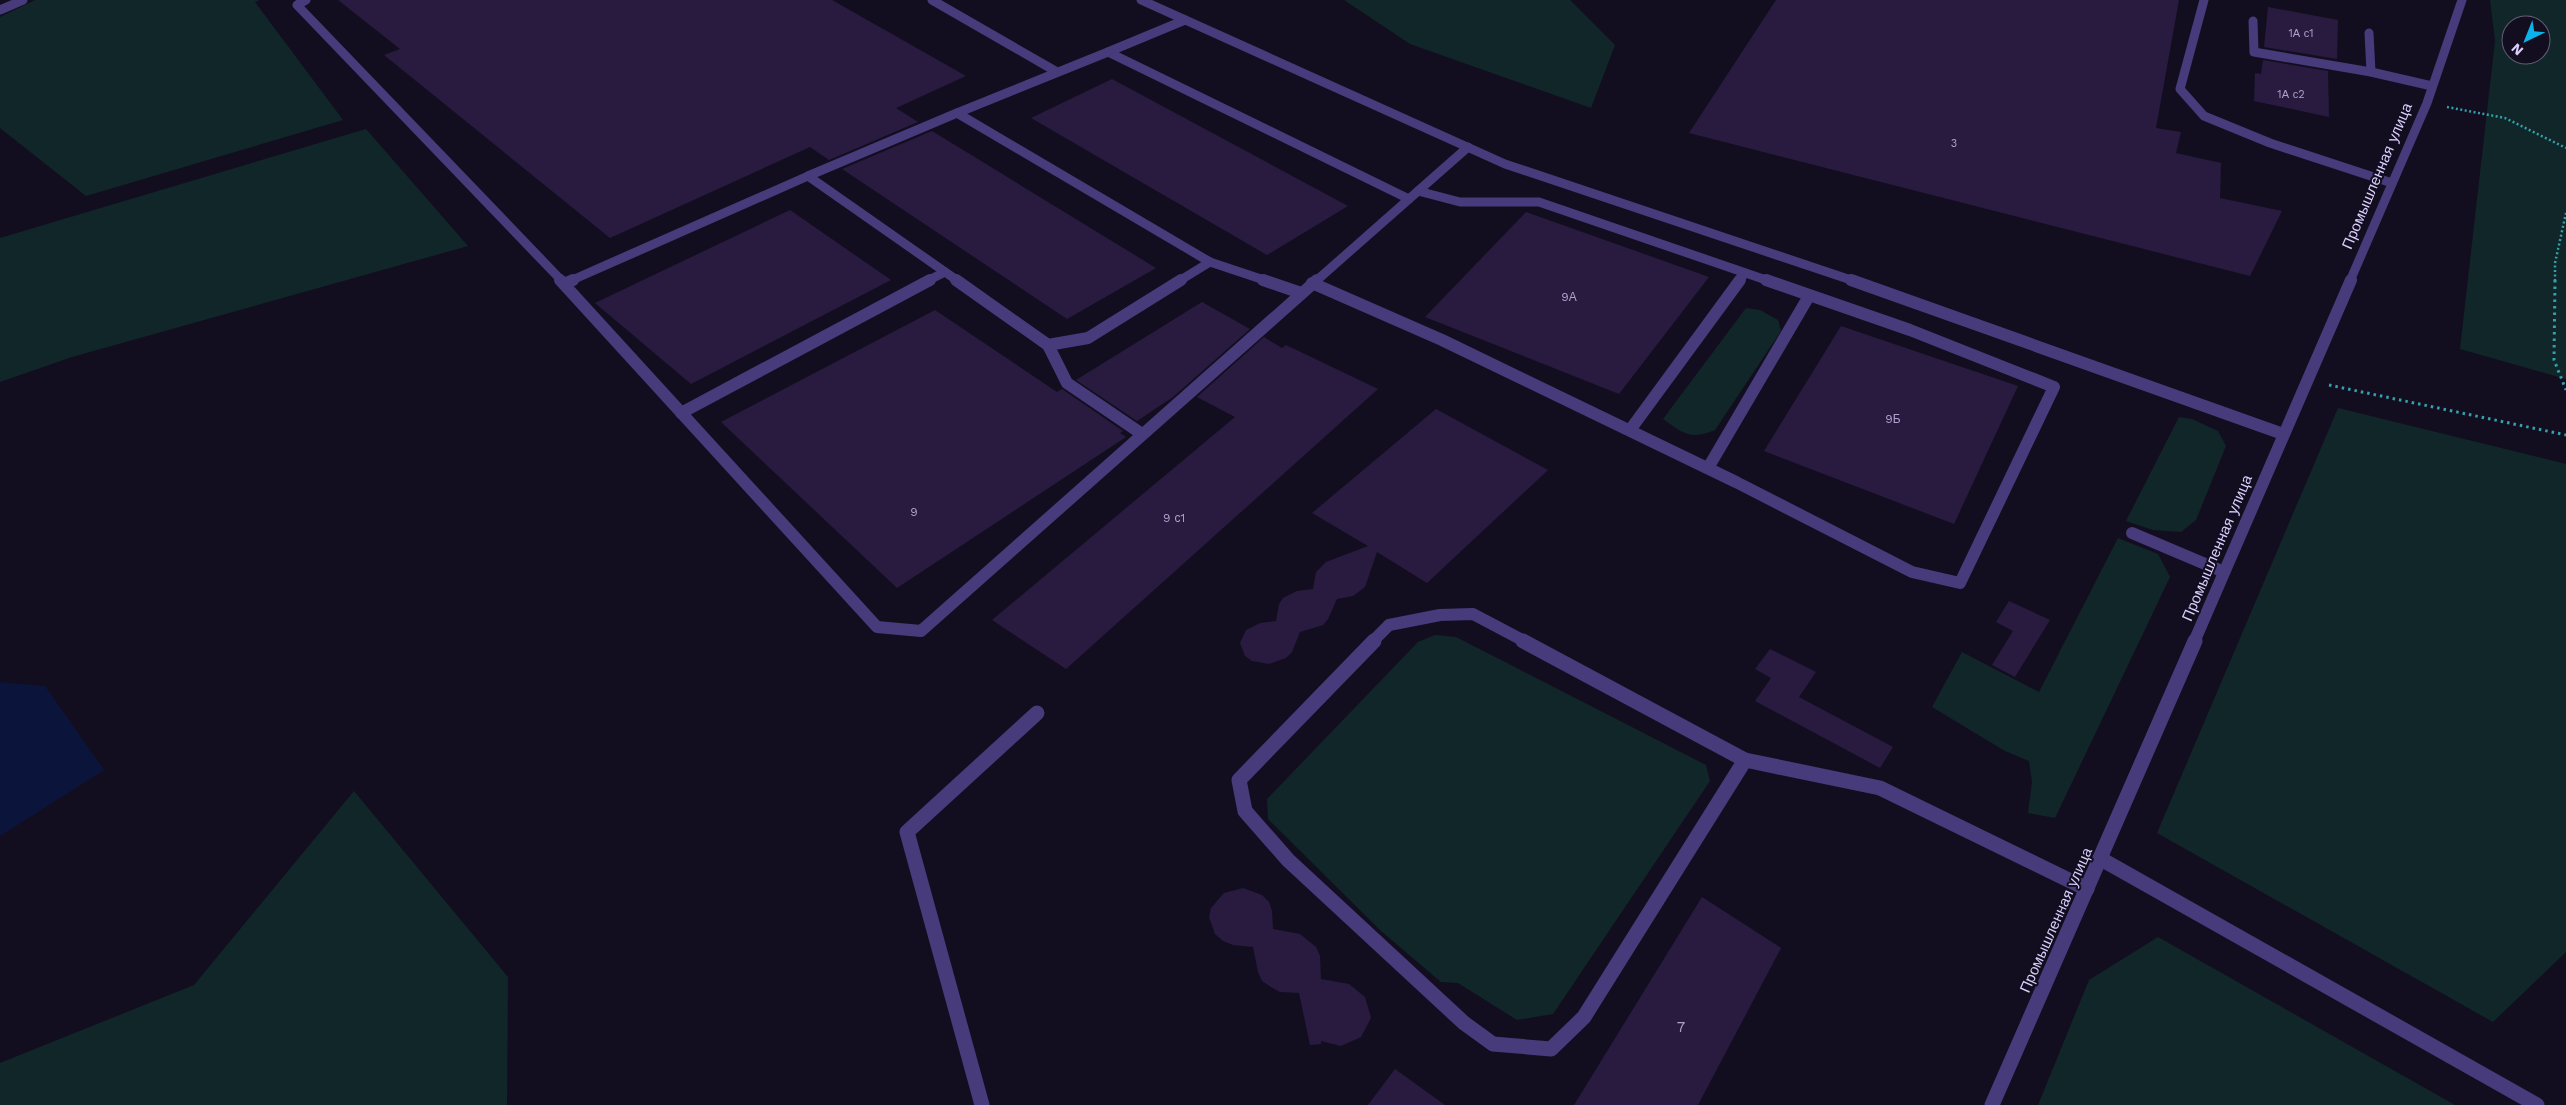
<svg xmlns="http://www.w3.org/2000/svg" width="2566" height="1105" viewBox="0 0 2566 1105" font-family="'Work Sans',sans-serif">
  <rect width="100%" height="100%" fill="#130e1f"/>
  <g fill="#112629" fill-rule="evenodd">
    <polygon points="35,0 260,0 255,2 343,120 86,196 0,128 0,17"/>
    <polygon points="1344,0 1570,0 1615,45 1591,108 1410,44"/>
    <path d="M2490 0H2566V379L2460 349 2495 41ZM2511 25H2541V55H2511Z"/>
    <polygon points="366,129 468,246 72,357 0,382 0,238"/>
    <path d="M1746 308 1760 310 1778 320 1781 331 1715 430C1690 440 1684 434 1663 419Z"/>
    <polygon points="2338,408 2566,464 2566,952 2493,1022 2157,833"/>
    <polygon points="2179,417 2192,419 2218,431 2226,446 2196,520 2181,532 2153,530 2126,521"/>
    <polygon points="2118,538 2158,554 2170,577 2055,818 2028,813 2032,782 2029,761 2005,751 1932,707 1962,652 2039,692"/>
    <polygon points="1435,635 1456,637 1706,765 1710,781 1553,1014 1517,1020 1458,983 1441,982 1381,931 1268,819 1267,799 1418,642"/>
    <polygon points="354,791 508,977 507,1105 0,1105 0,1063 194,985"/>
    <polygon points="2158,937 2455,1105 2038,1105 2089,980"/>
  </g>
  <polygon fill="#0b153b" points="0,682 45,686 104,770 0,836"/>
  <g fill="#281b3f">
    <polygon points="338,0 832,0 966,76 896,108 918,122 829,160 810,147 610,238 384,55 400,49"/>
    <polygon points="1776,0 2179,0 2156,128 2181,132 2176,153 2221,163 2220,198 2282,211 2250,276 1689,133"/>
    <polygon points="2268,7 2338,20 2337,59 2264,47"/>
    <polygon points="2263,60 2328,71 2329,117 2254,101 2255,73 2261,74"/>
    <polygon points="1112,79 1348,206 1267,255 1031,118"/>
    <polygon points="932,131 1156,268 1067,319 842,169"/>
    <polygon points="790,210 891,280 691,384 595,303"/>
    <polygon points="1526,212 1709,277 1619,394 1425,317"/>
    <polygon points="1202,302 1250,329 1173,397 1137,421 1076,380"/>
    <polygon points="935,310 1057,392 1062,389 1123,431 1120,433 1126,437 897,588 721,422"/>
    <polygon points="1841,326 2018,386 1954,524 1764,451"/>
    <polygon points="1264,337 1282,348 1286,345 1378,389 1066,669 992,620 1235,417 1197,397"/>
    <polygon points="1436,409 1548,470 1427,583 1377,552 1365,587 1353,596 1337,599 1328,619 1323,625 1300,632 1292,652 1286,658 1269,664 1252,661 1245,656 1240,643 1246,630 1260,623 1276,621 1279,604 1283,598 1297,591 1313,589 1316,572 1326,562 1368,546 1312,513"/>
    <polygon points="2009,601 2050,620 2015,677 1992,665 2013,631 1996,622"/>
    <polygon points="1770,649 1816,672 1799,697 1893,747 1880,768 1755,701 1771,678 1755,669"/>
    <polygon points="1243,888 1262,895 1269,902 1272,911 1273,929 1300,934 1316,947 1320,956 1321,979 1349,984 1365,997 1371,1018 1361,1037 1341,1046 1321,1041 1321,1044 1310,1045 1299,993 1280,992 1271,987 1262,981 1258,972 1253,947 1233,945 1223,941 1215,934 1209,917 1211,908 1224,893"/>
    <polygon points="1702,897 1781,948 1698,1105 1574,1105"/>
    <polygon points="1395,1069 1445,1105 1368,1105"/>
  </g>
  <g fill="none" stroke-linecap="round" stroke-linejoin="round">
    <g stroke="#33a0ac" stroke-width="2.5" stroke-dasharray="2 2.5" stroke-linecap="butt">
      <polyline points="2447,107 2505,118 2566,148"/>
      <polyline points="2555,281 2555,263 2566,213"/>
    </g>
    <g stroke="#33a0ac" stroke-width="3" stroke-dasharray="2.5 4" stroke-linecap="butt">
      <polyline points="2555,280 2554,360 2566,390"/>
      <polyline points="2329,385 2566,435"/>
    </g>
    <g stroke="#473b7c" stroke-width="9">
      <polyline points="306,0 297,5 562,281"/>
      <polyline points="932,0 1057,72"/>
      <polyline points="1141,0 1505,164 1854,281"/>
      <polyline points="2204,0 2180,89 2204,116 2270,143 2392,183"/>
      <polyline points="1185,20 1108,52 1409,199"/>
      <polyline points="2253,21 2254,52 2371,72 2432,86"/>
      <polyline points="2369,33 2371,72"/>
      <polyline points="1108,52 957,113 1210,262 1267,281"/>
      <polyline points="957,113 808,176 958,281"/>
      <polyline points="1418,191 1460,202 1539,202 1769,281"/>
      <polyline points="570,281 808,176"/>
      <polyline points="927,281 945,272"/>
      <polyline points="1179,281 1210,262"/>
      <polyline points="1316,281 1468,147"/>
      <polyline points="1739,281 1745,273"/>
    </g>
    <g stroke="#473b7c" stroke-width="12">
      <polyline points="560,280 877,627 921,631 1317,280"/>
      <polyline points="956,280 1048,345 1088,338 1181,280"/>
      <polyline points="1263,280 1301,293"/>
      <polyline points="1851,280 2283,434"/>
      <polyline points="1312,283 1442,340 1736,482 1912,572 1960,583 2054,387 1910,330 1766,280"/>
      <polyline points="564,284 573,280"/>
      <polyline points="1048,345 1067,383 1142,434"/>
      <polyline points="681,413 930,280"/>
      <polyline points="1630,430 1740,280"/>
      <polyline points="1708,468 1809,296"/>
      <polyline points="2132,533 2224,572"/>
      <polyline points="1372,642 1389,625 1440,615 1473,614 1526,642"/>
    </g>
    <g stroke="#473b7c" stroke-width="15">
      <polyline points="1374,641 1239,780 1245,811 1288,860 1464,1023 1493,1044 1551,1049 1584,1017 1745,760"/>
      <polyline points="1523,641 1745,760"/>
      <polyline points="1745,760 1880,788 2087,889"/>
      <polyline points="2101,859 2537,1105"/>
      <polyline points="982,1105 907,832 1037,713"/>
    </g>
    <g stroke="#473b7c" stroke-width="9">
      <polyline points="0,10 23,0"/>
      <polyline points="2350,281 2427,103 2462,0"/>
    </g>
    <polyline stroke="#473b7c" stroke-width="12" points="2194,642 2351,280"/>
    <polyline stroke="#473b7c" stroke-width="15" points="1992,1105 2195,641"/>
  </g>
  <g text-anchor="middle" stroke-width="4" stroke-linejoin="round" paint-order="stroke">
    <g font-size="11" fill="#aea1ce">
      <text x="2301" y="37">1А с1</text>
      <text x="2291" y="98">1А с2</text>
      <text x="1954" y="147">3</text>
    </g>
    <g font-size="12" fill="#aea1ce">
      <text x="1569" y="301">9А</text>
      <text x="1893" y="423">9Б</text>
      <text x="914" y="516">9</text>
      <text x="1174" y="522">9 с1</text>
    </g>
    <g font-size="15" fill="#dbcefd" stroke="#130e1f">
      <text transform="translate(2377 176) rotate(-67)" y="5">Промышленная улица</text>
      <text transform="translate(2217 548) rotate(-67)" y="5">Промышленная улица</text>
      <text transform="translate(2056 920) rotate(-66)" y="5">Промышленная улица</text>
    </g>
    <g font-size="15" fill="#aea1ce">
      <text x="1681" y="1032">7</text>
    </g>
  </g>
  <g transform="translate(2526 40) rotate(223)"><circle r="24" fill="#130e1f" stroke="#635b78"/>
  <path d="M0-4L9 19L0 12L-9 19Z" fill="#0bb3ec"/>
  <text y="-8" font-size="14" font-weight="bold" text-anchor="middle" fill="#dbcefd">N</text>
  </g>
</svg>
